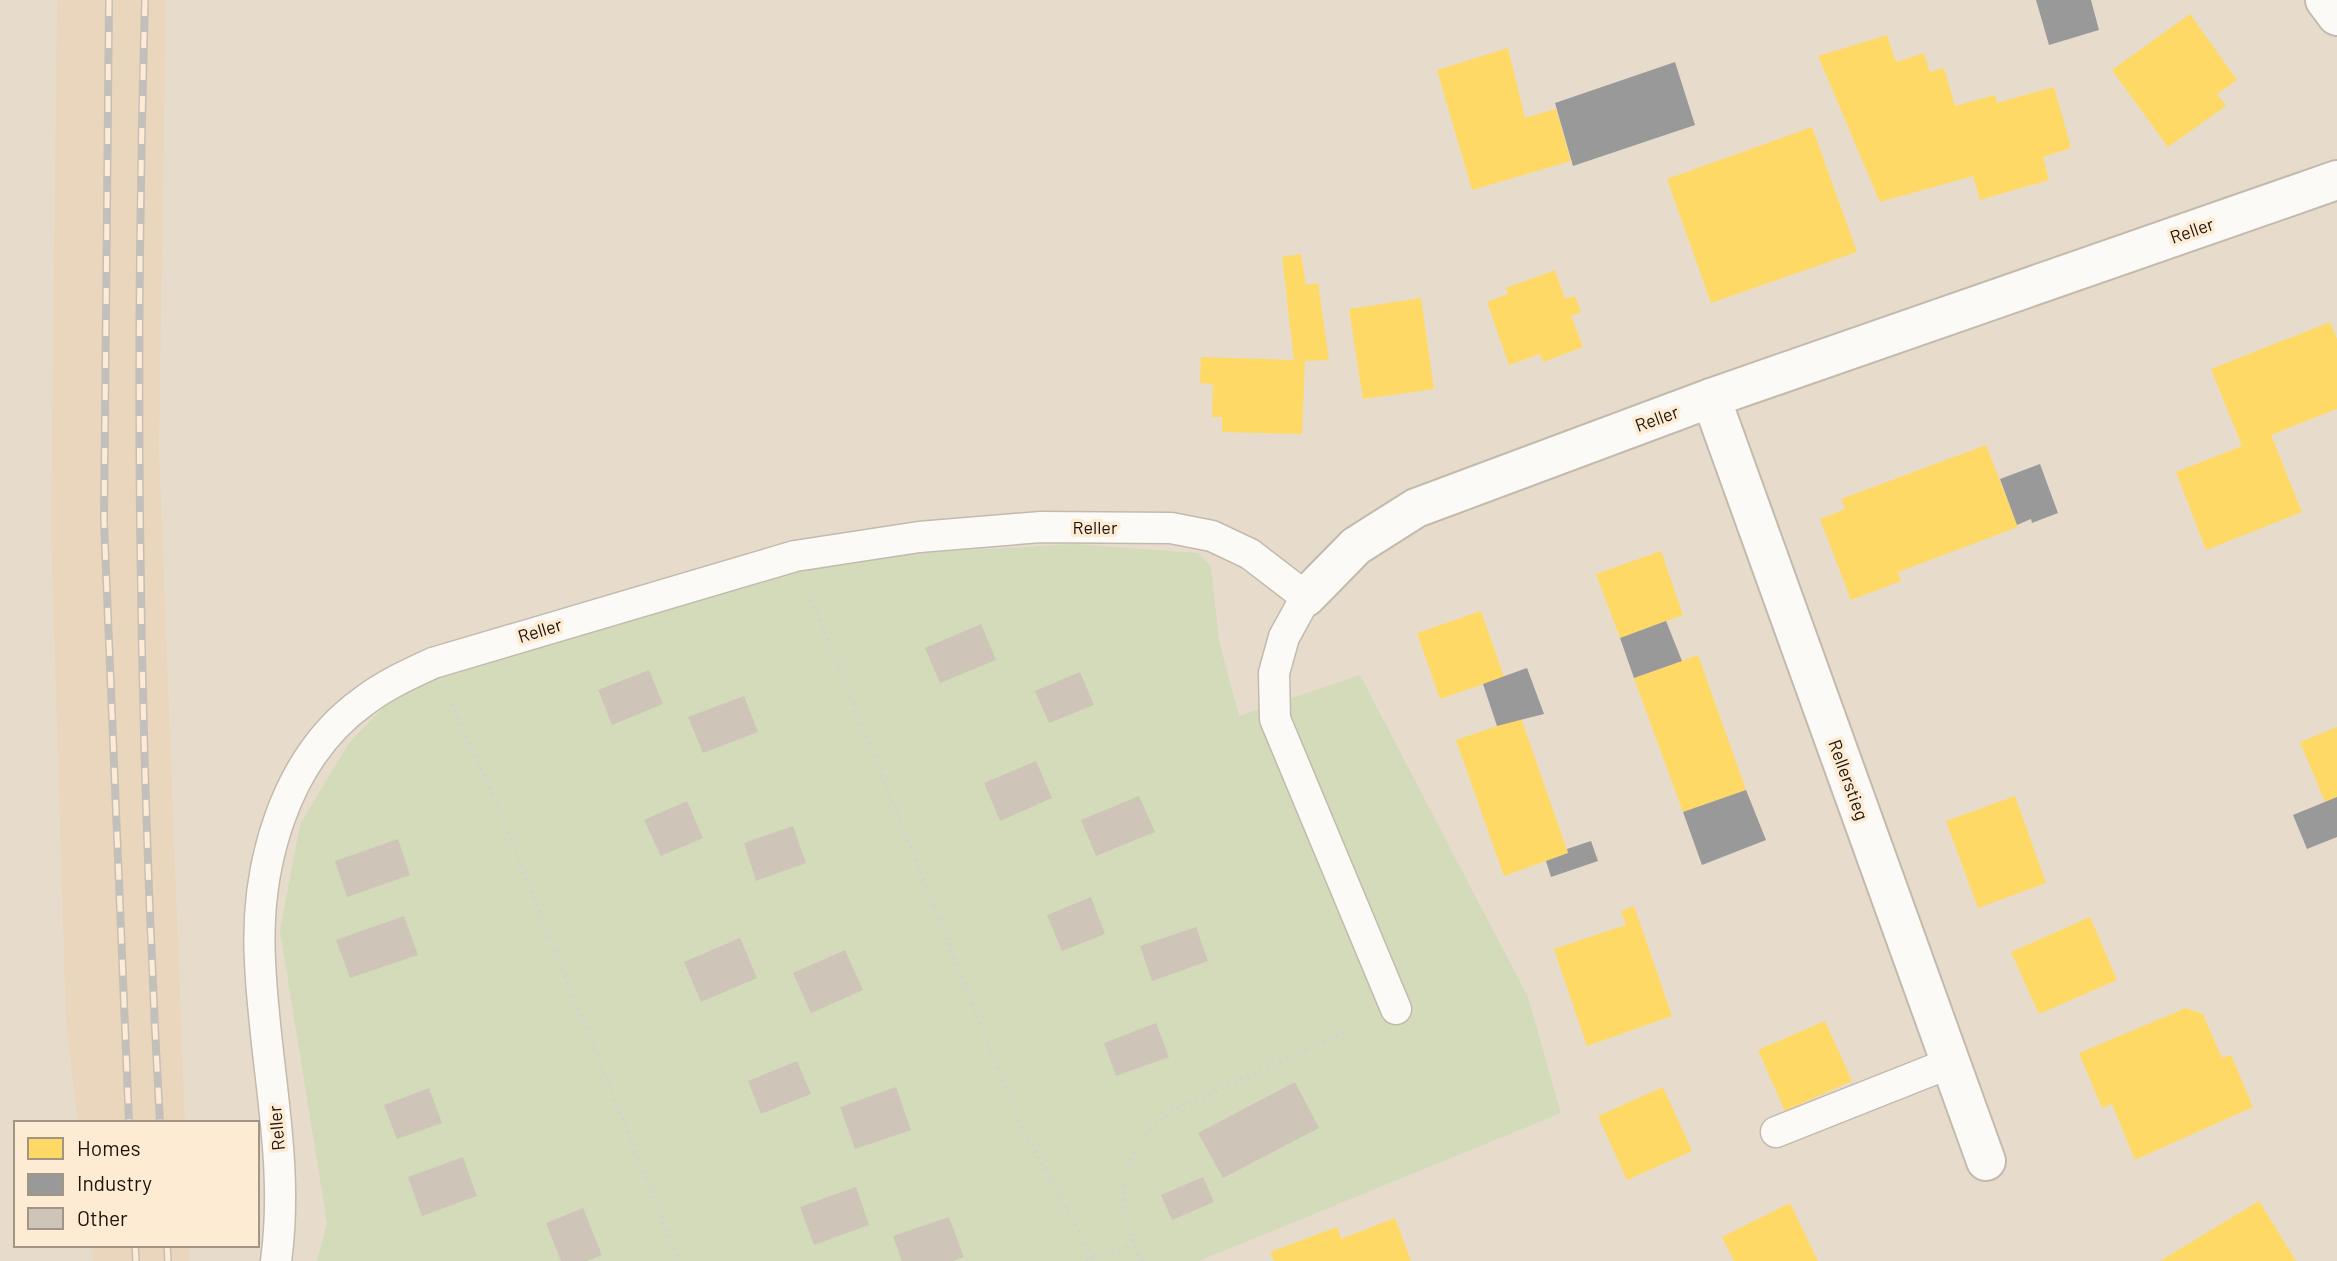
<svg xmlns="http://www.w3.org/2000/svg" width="2337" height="1261" viewBox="0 0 2337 1261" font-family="Barlow,sans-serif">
  <rect width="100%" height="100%" fill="#e7dccc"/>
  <g fill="#ead6bc">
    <polygon points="57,0 166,0 159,450 185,1123 78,1123 66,1023 51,529"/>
    <polygon points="92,1245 189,1245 190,1261 93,1261"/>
  </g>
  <polygon fill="#d3dbba" points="1073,544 1198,553 1211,566 1219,641 1239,716 1360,675 1528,997 1561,1113 1199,1261 317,1261 327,1223 280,931 300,824 349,743 392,699 442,672 789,573 921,553"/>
  <g fill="#ffd966">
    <polygon points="2190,14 2237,80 2217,94 2226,106 2168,147 2112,70"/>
    <polygon points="1887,35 1896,62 1924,53 1930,72 1944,68 1955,106 1995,95 1997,103 2054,87 2071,148 2043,157 2049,180 1980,200 1973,176 1880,202 1818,56"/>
    <polygon points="1508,48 1525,118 1556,109 1571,161 1472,190 1437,70"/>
    <polygon points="1812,127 1857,252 1711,303 1667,179"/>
    <polygon points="1301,254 1306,285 1318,283 1329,360 1305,361 1302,434 1222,432 1222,417 1212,417 1213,384 1200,383 1201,357 1294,360 1282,257"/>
    <polygon points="1555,270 1565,299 1575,296 1581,312 1571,316 1583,347 1543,362 1540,354 1509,365 1487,302 1508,294 1506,288"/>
    <polygon points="1421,298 1434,389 1363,399 1349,309"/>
    <polygon points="2330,322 2337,339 2337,409 2271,435 2302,512 2206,550 2176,472 2242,446 2211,369"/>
    <polygon points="1986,445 2018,527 1898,572 1901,581 1851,600 1820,519 1845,509 1841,499"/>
    <polygon points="1661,551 1683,615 1620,638 1596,574"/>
    <polygon points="1481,611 1504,677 1440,699 1417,633"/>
    <polygon points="1698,655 1746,790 1683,812 1634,678"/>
    <polygon points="1521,718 1568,853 1504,876 1456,740"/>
    <polygon points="2337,727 2337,797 2325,802 2300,742"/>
    <polygon points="2015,796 2046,883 1978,908 1946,821"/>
    <polygon points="1634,906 1672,1016 1587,1046 1554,949 1626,925 1621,911"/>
    <polygon points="2090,917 2117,980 2039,1014 2011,952"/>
    <polygon points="2186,1008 2203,1014 2222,1058 2231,1055 2253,1107 2135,1160 2112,1104 2102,1108 2079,1053"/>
    <polygon points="1825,1021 1852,1081 1785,1111 1758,1050"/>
    <polygon points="1663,1087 1692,1151 1627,1180 1598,1116"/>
    <polygon points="2259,1201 2296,1261 2160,1261"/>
    <polygon points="1790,1203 1818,1261 1734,1261 1722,1237"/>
    <polygon points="1395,1218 1411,1261 1274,1261 1270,1252 1337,1227 1341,1239"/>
  </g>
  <g fill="#999">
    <polygon points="2036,0 2091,0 2099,30 2049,45"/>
    <polygon points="1675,62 1695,125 1573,166 1555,103"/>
    <polygon points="2040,464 2058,513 2032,523 2031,519 2017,525 2000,479"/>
    <polygon points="1666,621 1682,661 1634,678 1620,638"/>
    <polygon points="1527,668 1544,714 1497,726 1483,684"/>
    <polygon points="1746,790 1766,840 1702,865 1683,812"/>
    <polygon points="2337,797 2337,837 2307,849 2293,815"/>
    <polygon points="1591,841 1598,861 1551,877 1546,861 1568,853 1567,849"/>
  </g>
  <g fill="#cec5b8">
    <polygon points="981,624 996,660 940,683 925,648"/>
    <polygon points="649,670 663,704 612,725 598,690"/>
    <polygon points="1080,672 1094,705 1049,723 1035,691"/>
    <polygon points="744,696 758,732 703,753 688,717"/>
    <polygon points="1036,761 1052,798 1000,821 984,783"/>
    <polygon points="1139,796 1155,832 1096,856 1081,820"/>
    <polygon points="687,801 703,838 661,856 644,820"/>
    <polygon points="793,826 806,863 756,881 744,843"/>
    <polygon points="398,839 410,875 347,897 335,861"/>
    <polygon points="1091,897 1105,934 1062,951 1047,915"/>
    <polygon points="404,916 418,955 350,978 336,940"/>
    <polygon points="1196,927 1208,961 1152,981 1140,946"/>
    <polygon points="740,938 757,978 701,1002 684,962"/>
    <polygon points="845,950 863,990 811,1013 793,973"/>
    <polygon points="1156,1023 1169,1057 1116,1076 1104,1043"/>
    <polygon points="797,1061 811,1094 761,1114 748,1081"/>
    <polygon points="1295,1082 1319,1128 1223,1178 1198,1133"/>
    <polygon points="896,1087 911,1130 855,1149 840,1107"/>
    <polygon points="429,1088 442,1123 397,1139 384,1105"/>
    <polygon points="463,1157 477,1196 422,1216 408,1177"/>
    <polygon points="1203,1177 1214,1202 1172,1220 1161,1195"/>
    <polygon points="856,1187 869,1225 814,1245 800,1207"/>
    <polygon points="583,1208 602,1255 587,1261 561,1261 546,1223"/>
    <polygon points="949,1217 964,1257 953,1261 902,1261 893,1236"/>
  </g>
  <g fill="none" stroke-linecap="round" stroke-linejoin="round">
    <g stroke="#c3baad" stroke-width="33">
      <g id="service">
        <polyline points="1776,1132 1950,1063"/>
        <path d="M276 1261C290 1160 264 1062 260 961 255 867 284 758 364 701 385 685 409 674 433 663L795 556 919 537 1041 527 1171 528 1212 536 1250 554 1306 597 1284 637 1274 673 1275 719 1396 1009"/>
      </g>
    </g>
    <g stroke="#c3baad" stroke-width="42">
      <g id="minor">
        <polyline points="1711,398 1986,1161"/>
        <polyline points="1306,597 1356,546 1416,508 1711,398 2337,180"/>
      </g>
    </g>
    <g stroke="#c3baad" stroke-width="42">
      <polyline id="tertiary" points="2325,0 2337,16"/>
    </g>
    <g stroke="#d5d2cd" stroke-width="4.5" stroke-dasharray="2 5" stroke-linecap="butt">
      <polyline points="812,599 1019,1121 1093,1258"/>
      <polyline points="452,704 495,800 679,1261"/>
      <polyline points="1086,1261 1132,1244"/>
      <path d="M1142 1261C1126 1233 1118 1190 1131 1159 1139 1140 1156 1126 1170 1112L1354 1028"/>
    </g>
    <use href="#service" stroke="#fbfaf7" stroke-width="30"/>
    <use href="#minor" stroke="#fbfaf7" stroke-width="38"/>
    <use href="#tertiary" stroke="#fbfaf7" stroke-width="38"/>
    <g stroke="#c3c0bc" stroke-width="8">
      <g id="rail">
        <polyline points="109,0 104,522 129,1123"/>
        <path d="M145 0C134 374 139 749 160 1123"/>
        <polyline points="135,1245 136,1261"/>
        <polyline points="167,1245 168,1261"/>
      </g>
    </g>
    <use href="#rail" stroke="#fdebd4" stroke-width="5" stroke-dasharray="16" stroke-linecap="butt"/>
  </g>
  <g text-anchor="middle" stroke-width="7" stroke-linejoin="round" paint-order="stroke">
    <g font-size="18" fill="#1d150a" stroke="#fdebd4">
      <text transform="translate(2192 231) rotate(-19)" y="6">Reller</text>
      <text transform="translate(1657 419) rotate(-20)" y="6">Reller</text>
      <text x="1095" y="534">Reller</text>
      <text transform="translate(540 631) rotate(-17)" y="6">Reller</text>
      <text transform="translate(1848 780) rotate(70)" y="6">Rellerstieg</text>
      <text transform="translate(277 1128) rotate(-95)" y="6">Reller</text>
    </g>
  </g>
  <rect x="14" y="1121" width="245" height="126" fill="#fdebd4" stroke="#a39583" stroke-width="2"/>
  <rect x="28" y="1138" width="35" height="21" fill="#ffd966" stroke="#a39583" stroke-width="2"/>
  <text x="77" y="1156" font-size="21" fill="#1d150a">Homes</text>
  <rect x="28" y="1174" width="35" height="21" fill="#999999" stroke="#a39583" stroke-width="2"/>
  <text x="77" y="1191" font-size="21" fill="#1d150a">Industry</text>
  <rect x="28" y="1208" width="35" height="21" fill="#cec5b8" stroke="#a39583" stroke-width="2"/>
  <text x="77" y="1226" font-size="21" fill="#1d150a">Other</text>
</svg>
